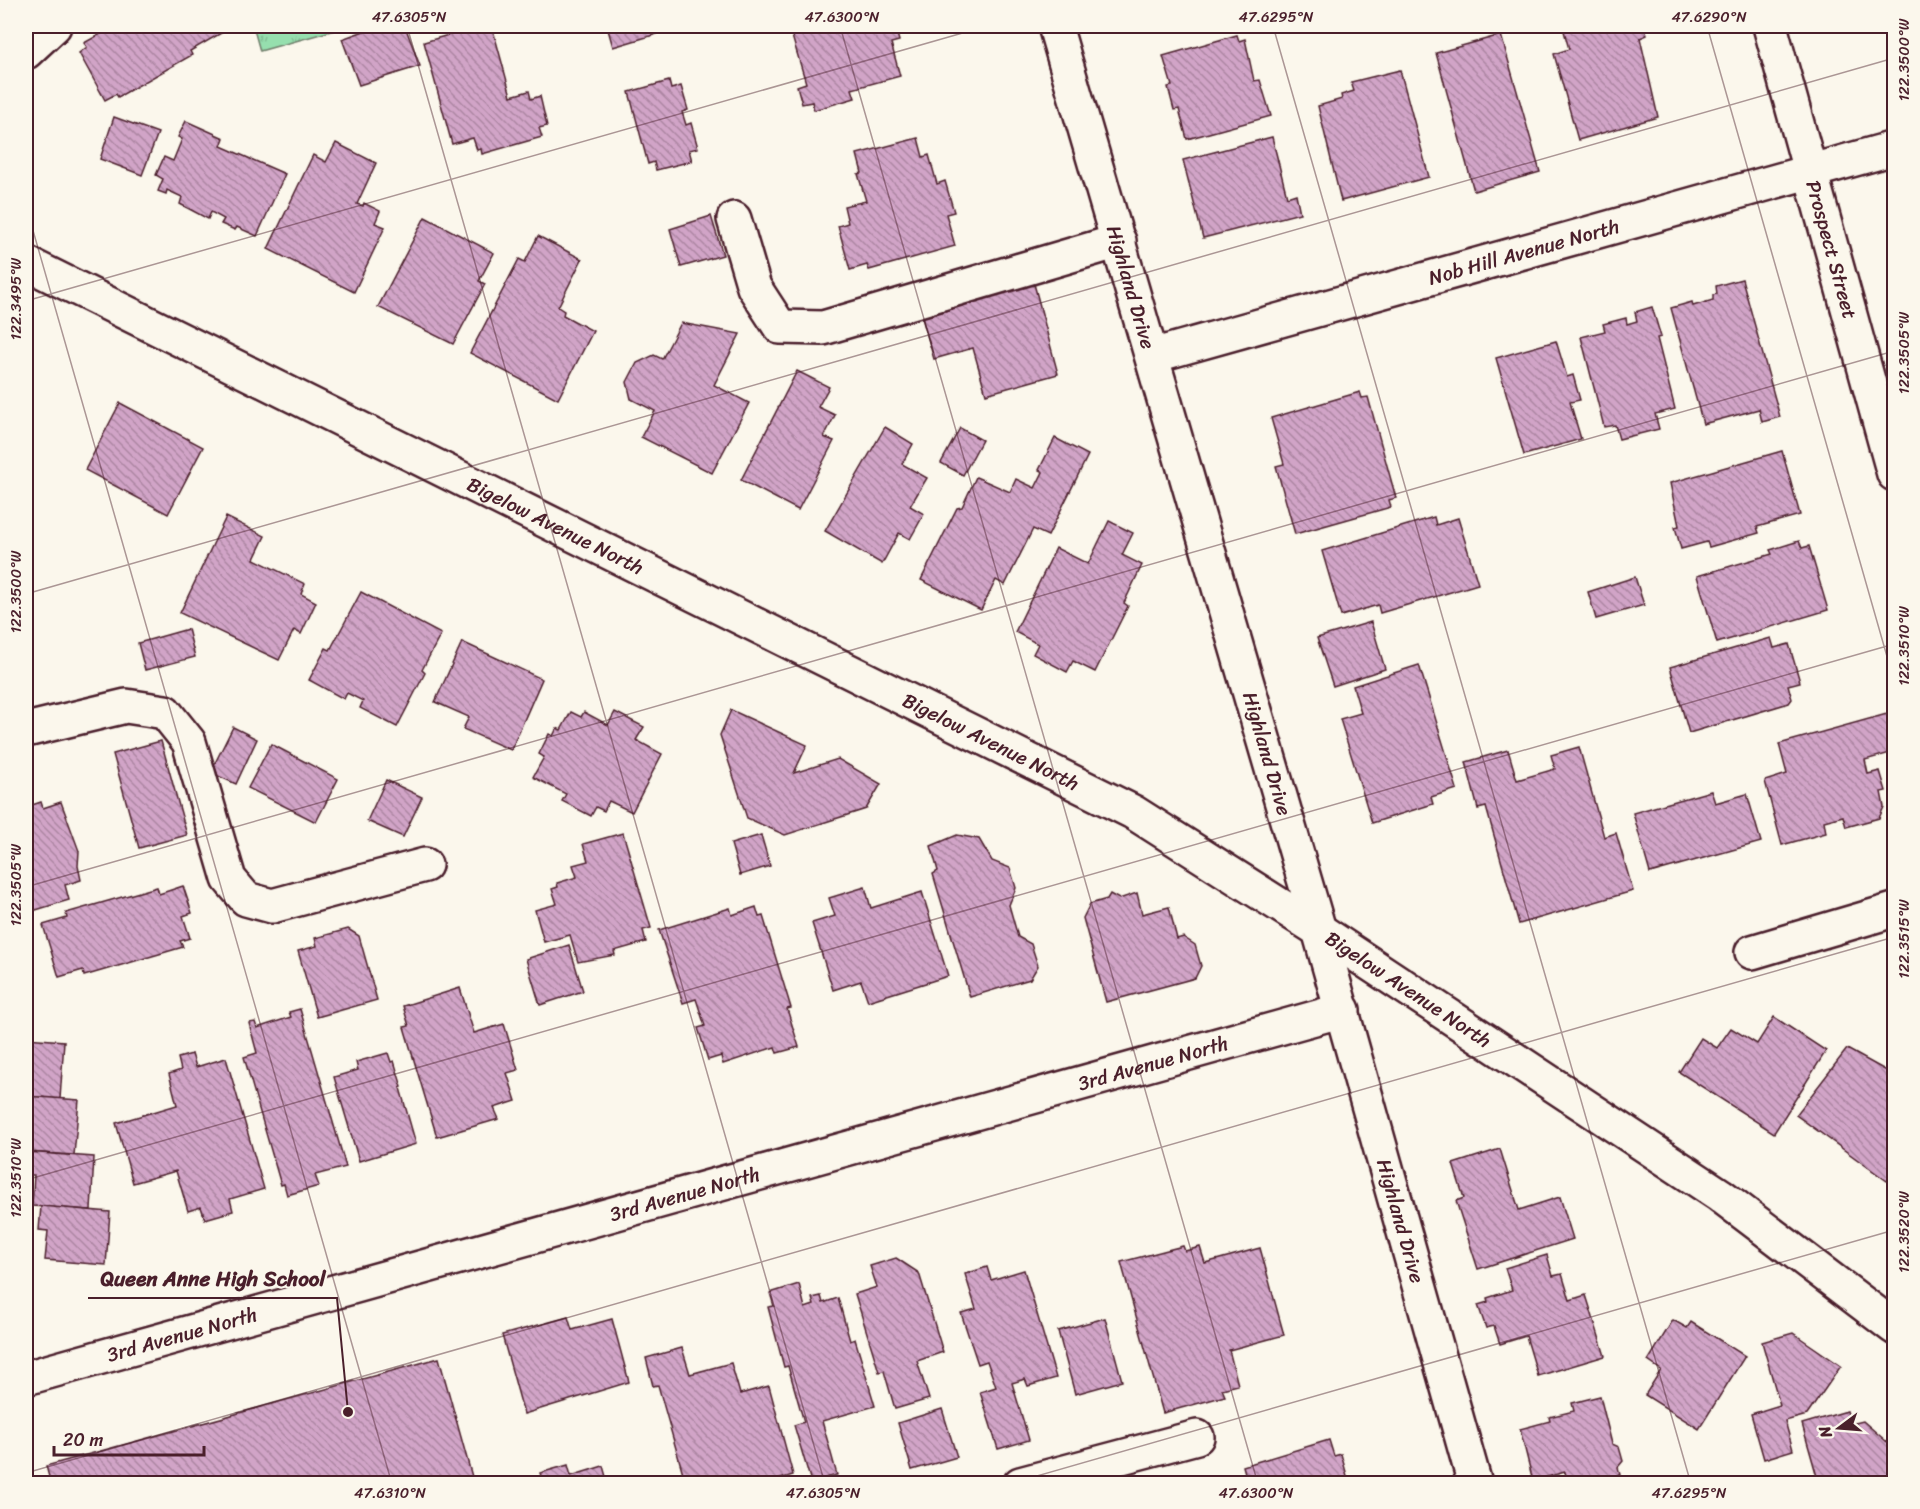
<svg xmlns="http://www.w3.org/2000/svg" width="1920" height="1509" viewBox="0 0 1920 1509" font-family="Sriracha,sans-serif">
  <defs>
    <pattern id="park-tufts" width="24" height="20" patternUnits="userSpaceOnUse" patternTransform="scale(1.5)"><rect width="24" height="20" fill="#96dfae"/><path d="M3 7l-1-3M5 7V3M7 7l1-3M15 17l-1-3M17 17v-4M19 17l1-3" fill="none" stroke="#83bf96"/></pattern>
    <pattern id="building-back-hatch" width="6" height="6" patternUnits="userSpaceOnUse" patternTransform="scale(1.5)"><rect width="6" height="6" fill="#d1a4c7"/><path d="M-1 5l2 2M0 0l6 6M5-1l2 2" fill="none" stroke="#ac85a2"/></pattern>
  </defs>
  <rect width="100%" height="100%" fill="#fbf7ec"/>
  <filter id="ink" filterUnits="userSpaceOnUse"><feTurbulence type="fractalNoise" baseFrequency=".0167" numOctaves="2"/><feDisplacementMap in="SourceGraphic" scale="12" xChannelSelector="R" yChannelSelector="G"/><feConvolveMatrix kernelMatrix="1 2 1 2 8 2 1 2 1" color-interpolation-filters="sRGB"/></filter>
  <g filter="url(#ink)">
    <polygon fill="url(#park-tufts)" stroke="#707f6c" stroke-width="1.5" points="253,26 349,26 260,51"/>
    <g fill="url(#building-back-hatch)" stroke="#4a1f2b" stroke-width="1.5">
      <polygon points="115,26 220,26 223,32 190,51 192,55 118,97 116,94 105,100 79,53 87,47 84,43"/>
      <polygon points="362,26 405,26 420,66 359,85 342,39 364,31"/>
      <polygon points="454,26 492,26 511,96 529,91 531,99 540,96 547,126 539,128 542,137 482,154 481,149 477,150 473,138 452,144 424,42 452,34 450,27"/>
      <polygon points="607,26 655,26 657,34 613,47"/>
      <polygon points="789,26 895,26 899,41 891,43 900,76 852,89 855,98 814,110 812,102 802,104 797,86 806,83"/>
      <polygon points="1585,26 1644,26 1647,35 1640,38 1658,117 1578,140 1554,54 1569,49 1564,31"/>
      <polygon points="1237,35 1239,41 1245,39 1254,81 1260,80 1271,116 1187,139 1179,109 1174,110 1168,87 1172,86 1163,56"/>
      <polygon points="1501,35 1540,172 1474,191 1436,53"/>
      <polygon points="1400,70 1429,177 1341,201 1318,106 1342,99 1341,95 1354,91 1351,82"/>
      <polygon points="669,81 671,89 681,86 688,110 682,112 686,125 691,123 698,148 689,150 692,161 656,170 654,162 648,164 629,92"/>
      <polygon points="114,117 158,133 142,175 100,159"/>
      <polygon points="186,121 224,138 221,146 285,174 257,236 237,227 235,230 221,224 224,219 211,212 208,219 180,204 182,197 167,190 166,194 158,191 163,179 156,175 164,157 173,161 182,139 178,137"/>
      <polygon points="1272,137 1287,197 1296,194 1300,213 1203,238 1183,160"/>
      <polygon points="918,138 923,157 929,155 937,184 945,181 954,212 946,214 955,246 869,270 867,265 850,270 838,226 848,223 844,206 866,201 858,174 862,173 857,154"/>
      <polygon points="336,143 376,163 357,204 363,206 364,203 380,211 375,223 385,227 354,292 268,249 313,155 326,162"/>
      <polygon points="711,216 723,255 681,267 670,229"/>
      <polygon points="425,217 494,253 479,281 485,284 453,344 378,307"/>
      <polygon points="538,236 582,259 558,307 564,311 563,315 593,331 558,399 470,353 519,259 525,262"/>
      <polygon points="1742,279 1780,417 1762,422 1759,409 1703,424 1671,308 1692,302 1693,306 1713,300 1713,295 1717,294 1716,286"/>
      <polygon points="1033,280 1058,374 986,394 973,348 934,359 920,311"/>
      <polygon points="1652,307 1661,337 1657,338 1675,409 1655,414 1659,429 1619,439 1615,425 1604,427 1581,337 1605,331 1603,324 1626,318 1627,324 1637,321 1635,312"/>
      <polygon points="681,323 740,334 714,385 749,403 712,473 641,437 655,411 631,399 627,382 637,363 654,355 662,359"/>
      <polygon points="1556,341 1567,377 1573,375 1580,400 1570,402 1581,439 1524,455 1496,358"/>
      <polygon points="797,371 829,387 818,407 835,415 824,437 834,441 798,510 741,480"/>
      <polygon points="1360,392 1362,398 1368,397 1396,498 1389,500 1391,507 1295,534 1276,466 1284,464 1271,418"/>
      <polygon points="120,403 203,447 168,514 85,470"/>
      <polygon points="885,427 913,444 902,464 927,478 910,506 924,514 910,539 899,533 882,564 825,531"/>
      <polygon points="960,428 982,440 963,475 941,463"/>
      <polygon points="1055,438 1088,455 1048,536 1033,529 1005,585 996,580 981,610 921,580 957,508 962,507 976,477 1010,492 1016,479 1035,488 1043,472 1039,470"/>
      <polygon points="1782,451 1800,515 1757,527 1759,533 1709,547 1707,542 1681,549 1675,527 1679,526 1670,483"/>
      <polygon points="226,517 265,536 254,559 305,584 301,594 316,602 301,634 294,630 279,660 180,613"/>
      <polygon points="1434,517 1436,525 1458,518 1478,584 1380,613 1378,605 1341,616 1322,551"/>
      <polygon points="1109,521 1133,533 1122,555 1142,565 1124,603 1128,606 1095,672 1073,661 1067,672 1033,654 1038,644 1015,632 1056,548 1088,564"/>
      <polygon points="1799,541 1802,548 1809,546 1828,610 1717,643 1697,576 1772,554 1770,550"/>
      <polygon points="1635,577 1644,605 1596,619 1588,592"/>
      <polygon points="361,592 441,634 422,670 425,673 397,727 360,708 363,701 347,693 344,699 309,680 326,648 330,650"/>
      <polygon points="1371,622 1385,669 1333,686 1317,638"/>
      <polygon points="188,629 195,657 145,670 138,643"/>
      <polygon points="1771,638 1774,648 1789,644 1800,682 1788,685 1792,699 1789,703 1689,733 1670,667"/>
      <polygon points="462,642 542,679 511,750 463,729 469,717 435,702"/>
      <polygon points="1419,665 1457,789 1431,797 1433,804 1372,823 1340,719 1361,713 1353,686"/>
      <polygon points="731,710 807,745 794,773 838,759 881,784 866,809 785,835 747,818 720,735"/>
      <polygon points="571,712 581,717 584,712 608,725 615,712 644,727 636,740 662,754 632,812 609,801 604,811 596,807 591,816 562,801 566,794 533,777 544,757 539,754 549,734 553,736 557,728 561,730"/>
      <polygon points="1894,712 1894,752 1865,760 1868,774 1880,771 1886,791 1881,792 1884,807 1879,818 1846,827 1843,816 1824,821 1826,833 1782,845 1765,781 1787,774 1779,744"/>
      <polygon points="233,727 257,739 236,784 218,776 214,765"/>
      <polygon points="161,741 187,835 139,848 113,754"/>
      <polygon points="271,744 338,779 316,822 248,788"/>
      <polygon points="1579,747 1604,837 1616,833 1633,891 1519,924 1486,807 1478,809 1466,762 1508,750 1517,780 1555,769 1551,755"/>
      <polygon points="386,780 422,797 403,837 367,821"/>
      <polygon points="1711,791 1715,803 1747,794 1761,842 1650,873 1633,813"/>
      <polygon points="41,802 43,808 61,802 79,851 78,866 81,880 65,885 69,900 26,913 26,807"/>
      <polygon points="623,833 651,928 643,930 646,942 614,951 615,955 578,962 570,935 544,942 535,910 557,904 552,889 558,887 557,883 577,877 573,865 588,861 583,844"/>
      <polygon points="761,835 770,866 740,875 731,844"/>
      <polygon points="957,835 979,839 992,861 1010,868 1016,888 1009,905 1018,937 1031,944 1038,966 1030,979 970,997 933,874 938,871 931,846"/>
      <polygon points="183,886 192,913 183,916 190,938 180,941 183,947 84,976 83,970 59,977 43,925 67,918 66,913 157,887 159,894"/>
      <polygon points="865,887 871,908 922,892 948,976 868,1001 861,981 833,990 812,923 835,916 829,898"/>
      <polygon points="1137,893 1142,914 1169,907 1177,939 1183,937 1195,945 1201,966 1195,978 1106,1002 1083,918 1090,904 1107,899 1110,894 1119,899"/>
      <polygon points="756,907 759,917 763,916 791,1008 787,1009 799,1047 777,1053 775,1047 723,1064 721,1056 708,1060 698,1028 705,1026 696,999 683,1003 659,930 730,908 732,915"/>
      <polygon points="348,929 359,936 377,1000 317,1017 298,951 317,946 315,938"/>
      <polygon points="569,945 583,991 540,1005 526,959"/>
      <polygon points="460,988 474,1033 504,1024 518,1070 507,1073 516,1101 494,1108 499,1119 437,1137 404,1027 409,1026 403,1006"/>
      <polygon points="300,1009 346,1167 315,1175 319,1186 287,1195 284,1184 281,1185 244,1057 257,1053 249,1023 255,1022 257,1028 291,1017 289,1012"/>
      <polygon points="1774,1017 1826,1051 1774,1133 1679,1072 1701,1038 1717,1048 1731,1028 1757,1044"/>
      <polygon points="26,1038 64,1041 60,1099 26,1096"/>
      <polygon points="1847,1049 1894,1075 1894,1172 1887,1181 1796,1115"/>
      <polygon points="388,1053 391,1062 394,1061 402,1087 400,1088 416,1144 359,1161 334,1077 358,1070 356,1062"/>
      <polygon points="192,1054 196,1067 226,1058 264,1189 230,1199 233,1211 205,1219 201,1207 188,1211 176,1171 133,1183 116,1123 177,1105 169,1074 181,1070 178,1058"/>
      <polygon points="26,1096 79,1100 74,1155 26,1152"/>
      <polygon points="1500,1149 1519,1210 1560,1197 1573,1239 1478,1269 1456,1201 1464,1198 1453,1164"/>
      <polygon points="26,1152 94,1157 91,1210 32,1206 34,1175 26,1175"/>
      <polygon points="41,1206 110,1212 106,1265 45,1260 48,1231 39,1230"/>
      <polygon points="1183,1246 1185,1251 1200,1247 1205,1263 1260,1248 1284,1335 1229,1350 1238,1385 1222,1389 1225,1396 1163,1413 1121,1262"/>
      <polygon points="1547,1255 1553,1276 1562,1274 1570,1300 1586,1295 1605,1356 1538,1376 1526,1336 1500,1344 1494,1326 1486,1328 1478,1305 1488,1302 1487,1298 1512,1290 1505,1268"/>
      <polygon points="896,1258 919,1273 943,1352 917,1361 929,1399 895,1409 884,1371 879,1372 855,1294 877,1287 870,1266"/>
      <polygon points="987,1267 991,1280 1024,1270 1056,1378 1028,1386 1025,1379 1012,1383 1029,1440 998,1449 980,1392 996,1387 987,1361 978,1364 961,1313 976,1309 965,1274"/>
      <polygon points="799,1284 805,1308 814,1305 812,1298 821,1296 823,1303 838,1298 850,1341 855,1339 875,1406 822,1421 837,1475 811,1482 794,1425 804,1422 788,1366 784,1367 768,1307 774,1306 770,1293"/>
      <polygon points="568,1317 572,1330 612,1319 629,1382 524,1414 502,1335"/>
      <polygon points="1105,1318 1122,1381 1075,1394 1058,1331"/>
      <polygon points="1673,1320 1687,1328 1691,1322 1745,1356 1699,1429 1645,1395 1661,1370 1648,1361"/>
      <polygon points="1793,1333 1841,1366 1807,1415 1785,1421 1793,1450 1764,1459 1751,1414 1780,1405 1762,1342"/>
      <polygon points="682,1348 690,1374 731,1363 740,1394 769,1386 793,1475 764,1484 686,1484 658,1385 653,1386 646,1358"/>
      <polygon points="439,1358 474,1484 51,1484 46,1466"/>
      <polygon points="1600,1396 1612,1444 1619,1447 1623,1461 1618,1467 1620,1475 1591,1483 1589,1477 1568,1482 1565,1472 1533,1481 1520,1429 1550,1421 1549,1417 1574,1411 1572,1403"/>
      <polygon points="942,1409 957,1457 912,1470 898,1423"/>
      <polygon points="1847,1411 1851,1424 1863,1421 1894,1448 1894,1484 1822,1484 1818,1480 1802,1424"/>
      <polygon points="1329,1440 1334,1456 1341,1454 1349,1483 1248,1484 1243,1466"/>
      <polygon points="568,1465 571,1476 603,1466 608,1484 544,1484 540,1473"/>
    </g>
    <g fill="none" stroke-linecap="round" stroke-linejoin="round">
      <g stroke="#4a1f2b" stroke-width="38">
        <g id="minor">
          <path id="s1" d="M1055 26 1319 930 1475 1484"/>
          <path id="s2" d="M1770 26 1894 474"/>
          <polyline points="26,52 54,26"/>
          <polyline points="734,219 754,287 780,327 823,328 1119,241"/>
          <path id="s3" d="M26 263 1133 812 1319 930 1720 1195 1894 1327"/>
          <path id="s4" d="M1152 356 1894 148"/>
          <polyline points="26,730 126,706 165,712 189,742 229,879 246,899 272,906 425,865"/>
          <polyline points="1752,952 1894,910"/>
          <path id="s5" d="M26 1378 1343 1010"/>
          <polyline points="1020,1484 1197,1437"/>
        </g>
      </g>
      <use href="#minor" stroke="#fbf7ec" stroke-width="33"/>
    </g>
  </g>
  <path fill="none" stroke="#4a1f2b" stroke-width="1.5" stroke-opacity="0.45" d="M407 26 825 1484M840 26 1258 1484M1273 26 1691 1484M1707 26 1894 681M26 206 392 1484M26 301 987 26M26 594 1894 58M26 887 1894 351M26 1180 1894 644M26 1473 1894 937M1009 1484 1894 1230"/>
  <g text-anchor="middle" stroke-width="4.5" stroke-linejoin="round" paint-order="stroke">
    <g font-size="20" fill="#4a1f2b" stroke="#fbf7ec">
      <text dy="7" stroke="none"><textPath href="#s2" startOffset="232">Prospect Street</textPath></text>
      <text dy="7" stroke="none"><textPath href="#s4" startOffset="386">Nob Hill Avenue North</textPath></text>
      <text dy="7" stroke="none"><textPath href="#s1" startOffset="272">Highland Drive</textPath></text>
      <text dy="7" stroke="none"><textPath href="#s3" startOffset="591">Bigelow Avenue North</textPath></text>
      <text dy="7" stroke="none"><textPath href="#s3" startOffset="1077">Bigelow Avenue North</textPath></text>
      <text dy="7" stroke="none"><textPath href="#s1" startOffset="758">Highland Drive</textPath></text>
      <text dy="7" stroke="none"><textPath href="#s3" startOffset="1563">Bigelow Avenue North</textPath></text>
      <text dy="7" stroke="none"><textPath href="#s5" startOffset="1170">3rd Avenue North</textPath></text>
      <text dy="7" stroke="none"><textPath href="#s5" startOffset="684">3rd Avenue North</textPath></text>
      <text dy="7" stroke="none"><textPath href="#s1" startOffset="1244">Highland Drive</textPath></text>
      <text dy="7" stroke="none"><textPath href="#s5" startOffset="162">3rd Avenue North</textPath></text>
    </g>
  </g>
  <path fill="none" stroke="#4a1f2b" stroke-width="2" d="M348 1412L337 1298H88"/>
  <circle fill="#4a1f2b" stroke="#fbf7ec" stroke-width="2" cx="348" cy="1412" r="6"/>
  <g font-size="21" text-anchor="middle" font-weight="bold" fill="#4a1f2b" stroke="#fbf7ec" stroke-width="4.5" stroke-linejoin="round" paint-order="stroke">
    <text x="213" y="1286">Queen Anne High School</text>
  </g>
  <rect width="1920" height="1509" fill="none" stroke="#fbf7ec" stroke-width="66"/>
  <g transform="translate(1839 1428) rotate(254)" stroke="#fbf7ec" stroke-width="4.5" paint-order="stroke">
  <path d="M0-4.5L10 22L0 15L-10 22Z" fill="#4a1f2b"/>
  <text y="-9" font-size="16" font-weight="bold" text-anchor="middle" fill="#4a1f2b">N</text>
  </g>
  <path d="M54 1446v9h150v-9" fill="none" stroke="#4a1f2b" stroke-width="3"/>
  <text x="63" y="1446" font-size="18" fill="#4a1f2b" stroke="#fbf7ec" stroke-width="4.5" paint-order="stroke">20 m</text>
  <rect x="33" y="33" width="1854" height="1443" fill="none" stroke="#4a1f2b" stroke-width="2"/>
  <g font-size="15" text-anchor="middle" fill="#4a1f2b">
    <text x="409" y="22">47.6305°N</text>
    <text x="842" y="22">47.6300°N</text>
    <text x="1276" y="22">47.6295°N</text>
    <text x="1709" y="22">47.6290°N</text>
    <text transform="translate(1904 60) rotate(-90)" y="5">122.3500°W</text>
    <text transform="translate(16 299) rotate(-90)" y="5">122.3495°W</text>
    <text transform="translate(1904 353) rotate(-90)" y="5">122.3505°W</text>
    <text transform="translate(16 592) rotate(-90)" y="5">122.3500°W</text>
    <text transform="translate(1904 646) rotate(-90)" y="5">122.3510°W</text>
    <text transform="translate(16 885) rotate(-90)" y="5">122.3505°W</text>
    <text transform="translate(1904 939) rotate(-90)" y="5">122.3515°W</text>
    <text transform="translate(16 1178) rotate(-90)" y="5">122.3510°W</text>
    <text transform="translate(1904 1232) rotate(-90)" y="5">122.3520°W</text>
    <text x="390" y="1498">47.6310°N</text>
    <text x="823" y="1498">47.6305°N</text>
    <text x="1256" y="1498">47.6300°N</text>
    <text x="1689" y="1498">47.6295°N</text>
  </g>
</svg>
